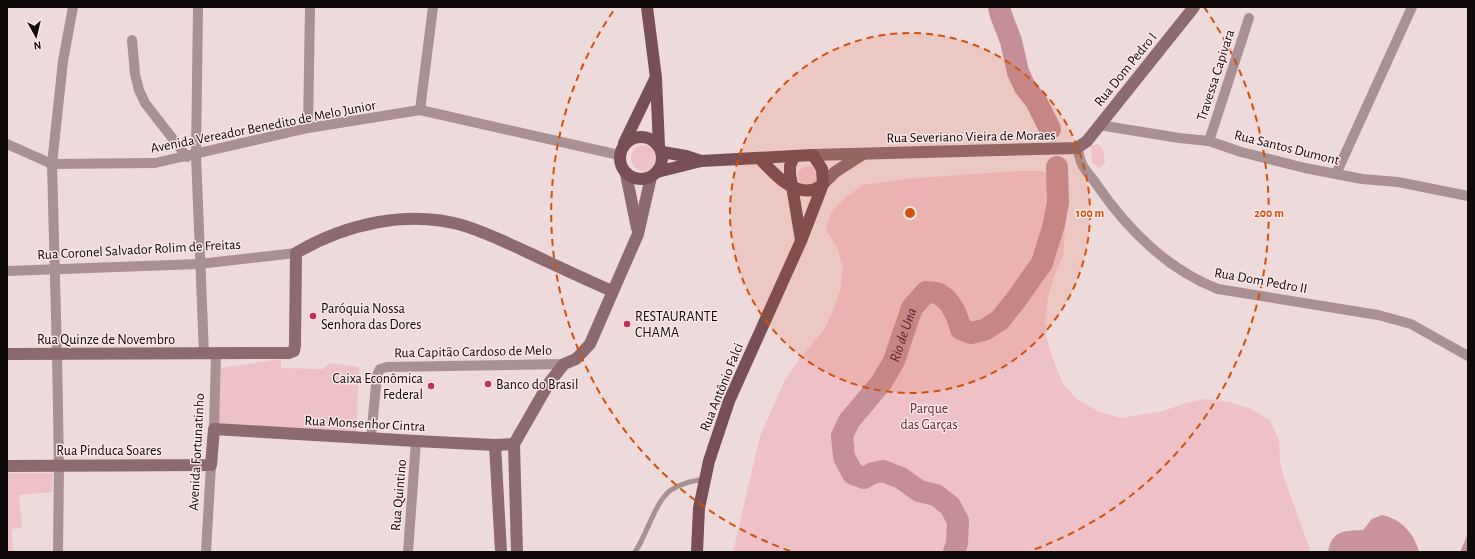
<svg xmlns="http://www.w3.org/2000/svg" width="1475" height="559" viewBox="0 0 1475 559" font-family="'Alegreya Sans',sans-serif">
  <rect width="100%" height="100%" fill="#eed9db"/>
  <g fill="#eec1c7">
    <polygon points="1098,144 1103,149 1105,162 1100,168 1092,163 1091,146"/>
    <circle cx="644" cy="158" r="13"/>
    <circle cx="808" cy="176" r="10"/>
    <polygon points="1019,171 1042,171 1066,181 1067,203 1063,256 1054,276 1048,297 1045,322 1048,343 1055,365 1064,385 1078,400 1098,411 1120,418 1164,411 1185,403 1206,399 1229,402 1251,409 1270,420 1279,440 1280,461 1284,478 1311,552 733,552 760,436 785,380 797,362 824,330 833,311 840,290 843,269 838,249 826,230 831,212 846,197 863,185 905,179"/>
    <polygon points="281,359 281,368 323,369 330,363 359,367 356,432 217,427 221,368"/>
    <polygon points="7,473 53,473 52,492 19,495 22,528 12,529 13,552 7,552"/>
  </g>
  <g fill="#c9939b">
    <path d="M1382 515C1401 519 1414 533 1419 552H1328C1332 530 1344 531 1363 530L1372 519Z"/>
    <polygon points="1468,533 1468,552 1460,552"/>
  </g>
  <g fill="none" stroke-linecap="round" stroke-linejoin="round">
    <g stroke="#c48f96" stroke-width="22">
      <polyline points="999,7 1001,15 1011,41 1018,72 1025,87 1036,101 1050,129"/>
      <path id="s1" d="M954 552 957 543 958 521 950 506 936 495 919 491 901 478 883 471 873 473 864 478 853 474 844 457 842 436 849 421 881 383 894 361 903 334 912 308 926 292C930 293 936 292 939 294 952 301 957 316 961 329L971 333 984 330 1000 320 1018 297 1042 263 1054 224 1058 202 1057 167"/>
    </g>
    <path stroke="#a89093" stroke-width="5" d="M635 552C647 535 655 501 671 490 681 483 693 481 704 479"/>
    <g stroke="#a89093" stroke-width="10">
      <polyline points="198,7 196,155 204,354"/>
      <polyline points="132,40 135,74 139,90 145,103 187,157"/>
      <polyline points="420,110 433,7"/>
      <polyline points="1099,125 1179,138 1209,141 1241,152 1305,168 1362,179 1398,182 1468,196"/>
      <polyline points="308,128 310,7"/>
      <polyline points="1209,141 1249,18"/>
      <polyline points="7,144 52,164 155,163 308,128 420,110 619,155"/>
      <path d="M1077 148C1079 154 1080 161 1083 166 1087 173 1093 179 1097 185 1127 229 1168 270 1218 289L1378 315 1411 324 1468 356"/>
      <polyline points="1336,174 1412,7"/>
      <polyline points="7,271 199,264 296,253"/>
      <polyline points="214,429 216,354"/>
      <polyline points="371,438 377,375 380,369 387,367 564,364"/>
      <polyline points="58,552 59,466 57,354 52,164 63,61 73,7"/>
      <polyline points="206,552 211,465"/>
      <polyline points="408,552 416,441"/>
    </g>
    <g stroke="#8c6a6e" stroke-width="12">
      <polyline points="813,155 1077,148 1087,141 1194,7"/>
      <polyline points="626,174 637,228"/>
      <polyline points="823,184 835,172 863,154"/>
      <path d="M7 354 289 353 294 351 295 345 296 253C345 224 408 209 465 226 487 233 508 243 529 253 557 266 584 279 612 291"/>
      <polyline points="514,444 549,383 564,364 576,359 590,344 638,234 651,177"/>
      <polyline points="514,444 517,552"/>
      <polyline points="495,445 501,552"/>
      <polyline points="7,466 211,465 214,429 416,441 495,445 514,444"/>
    </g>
    <g stroke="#774f55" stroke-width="12">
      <polyline points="647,7 656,78 659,146"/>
      <circle cx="641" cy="158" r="21"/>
      <polyline points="624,143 655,79"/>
      <polyline points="662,152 686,156 701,161"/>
      <polyline points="794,156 790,166 790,174 801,240"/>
      <path d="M759 158C773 172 790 194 812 190 816 189 820 186 823 184"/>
      <polyline points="657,172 701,161 813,155 822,169 823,184 801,241 729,401 709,461 699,508 697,552"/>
    </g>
  </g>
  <circle cx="910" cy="213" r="180" fill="#d2510c" fill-opacity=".12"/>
  <g fill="none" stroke="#d2510c" stroke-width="2" stroke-dasharray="7 5">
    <circle cx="910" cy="213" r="180"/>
    <path d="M790 551A359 359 0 0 1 616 7M1204 7A359 359 0 0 1 1030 551"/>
  </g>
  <g fill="#c03158" stroke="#fbe6e8" stroke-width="1.5">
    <circle cx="313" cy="316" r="4"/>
    <circle cx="627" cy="324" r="4"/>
    <circle cx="488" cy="384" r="4"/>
    <circle cx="431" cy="386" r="4"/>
  </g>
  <g text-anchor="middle" stroke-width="3" stroke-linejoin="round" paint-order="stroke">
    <g font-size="14" fill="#100a0b" stroke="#fbe6e8">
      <text transform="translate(1125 69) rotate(-51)" y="5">Rua Dom Pedro I</text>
      <text transform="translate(1215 75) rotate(-72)" y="5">Travessa Capivara</text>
      <text transform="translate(263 126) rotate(-11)" y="5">Avenida Vereador Benedito de Melo Junior</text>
      <text transform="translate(971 136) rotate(-1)" y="5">Rua Severiano Vieira de Moraes</text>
      <text transform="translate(1287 147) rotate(14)" y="5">Rua Santos Dumont</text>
      <text transform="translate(139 249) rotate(-3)" y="5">Rua Coronel Salvador Rolim de Freitas</text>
      <text transform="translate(1261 280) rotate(10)" y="5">Rua Dom Pedro II</text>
      <text x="106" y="344">Rua Quinze de Novembro</text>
      <text transform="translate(473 351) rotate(-1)" y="5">Rua Capitão Cardoso de Melo</text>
      <text transform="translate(721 387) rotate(-68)" y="5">Rua Antônio Falci</text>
      <text transform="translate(365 423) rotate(3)" y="5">Rua Monsenhor Cintra</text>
      <text x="109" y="455">Rua Pinduca Soares</text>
      <text transform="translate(196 452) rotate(-87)" y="5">Avenida Fortunatinho</text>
      <text transform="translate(398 495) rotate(-85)" y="5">Rua Quintino</text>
    </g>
    <g font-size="14" fill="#100a0b" stroke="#fbe6e8" text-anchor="start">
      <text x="321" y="313">Paróquia Nossa<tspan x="321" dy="16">Senhora das Dores</tspan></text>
      <text x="635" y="321">RESTAURANTE<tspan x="635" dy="16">CHAMA</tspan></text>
      <text x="423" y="383" text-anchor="end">Caixa Econômica<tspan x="423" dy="16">Federal</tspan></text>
      <text x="496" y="389">Banco do Brasil</text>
    </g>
    <g font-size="14" fill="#692836" stroke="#fbe6e8">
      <text x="929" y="413">Parque<tspan x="929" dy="16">das Garças</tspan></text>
    </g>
    <g font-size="15" font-style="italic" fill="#61202f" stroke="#fbe6e8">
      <text dy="5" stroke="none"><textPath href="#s1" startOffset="317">Rio de Una</textPath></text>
    </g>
  </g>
  <circle cx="910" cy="213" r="6" fill="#d2510c" stroke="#fbe6e8" stroke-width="2"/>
  <g font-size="12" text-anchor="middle" font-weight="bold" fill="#d2510c" stroke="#fbe6e8" stroke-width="3" stroke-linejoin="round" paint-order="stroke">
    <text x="1090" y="217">100 m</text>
    <text x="1269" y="217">200 m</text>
  </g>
  <rect width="1475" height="559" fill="none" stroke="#100a0b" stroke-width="16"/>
  <g transform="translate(36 36) rotate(172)" stroke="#fbe6e8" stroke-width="3" paint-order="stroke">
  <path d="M0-3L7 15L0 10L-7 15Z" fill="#100a0b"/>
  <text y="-6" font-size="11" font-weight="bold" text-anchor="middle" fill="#100a0b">N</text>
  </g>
</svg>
